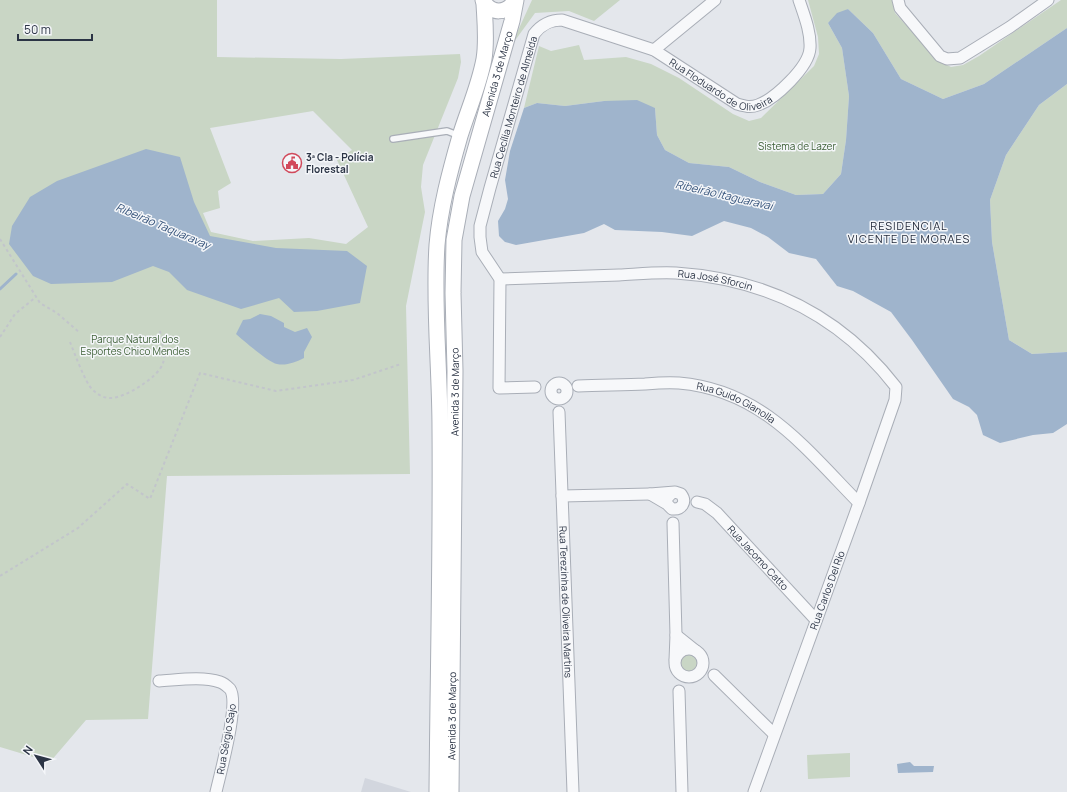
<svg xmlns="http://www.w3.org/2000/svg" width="1067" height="792" viewBox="0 0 1067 792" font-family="Manrope,sans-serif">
  <rect width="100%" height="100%" fill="#e4e7ec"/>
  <polygon fill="#d2d6de" points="365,778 411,792 361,792"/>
  <g fill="#c9d6c5" fill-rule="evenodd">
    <path d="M0 0H217V57L341 59 460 54 461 62 458 78 423 165 421 187 425 212 406 306 410 474 167 476 148 719 86 720 50 762 0 747ZM313 111 352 150 337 160 368 227 346 244 309 238 253 241 211 232 203 213 220 208 218 191 231 183 210 128Z"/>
    <polygon points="532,0 620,0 594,21 569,11 535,13 511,46"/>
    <polygon points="808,0 892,0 895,13 939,61 951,67 963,65 979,56 1061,0 1067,0 1067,28 984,84 943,99 901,79 873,33 848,9 828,23 842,48 849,96 846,140 841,174 823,194 796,195 760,182 729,167 689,163 665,150 657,135 655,108 604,101 565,106 537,103 524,108 539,46 551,51 579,45 584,60 626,57 651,64 679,78 733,114 749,121 761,118 814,66 819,54 818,37"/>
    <polygon points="1067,84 1067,352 1032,354 1009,340 992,242 990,200 1006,155 1039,105"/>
    <circle cx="689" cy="663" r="11"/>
    <polygon points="850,753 850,777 808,779 807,755"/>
  </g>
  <g fill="#9fb4cc">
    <polygon points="848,9 873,33 901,79 943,99 984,84 1067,28 1067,84 1039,105 1006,155 990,200 992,242 1009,340 1032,354 1067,352 1067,424 1053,433 1033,435 1000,443 983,435 977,415 969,407 953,399 912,340 891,312 853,291 837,286 816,259 789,253 768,237 751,228 724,221 692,236 662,232 615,230 604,224 584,233 516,245 505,242 499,236 498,221 505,209 508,199 505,180 510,151 524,108 537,103 565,106 604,101 637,100 655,108 657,135 665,150 689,163 729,167 760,182 796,195 823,194 841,174 846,140 849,96 842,48 828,23 837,13"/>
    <polygon points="146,149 180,157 194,202 210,236 276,248 347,251 367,266 360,303 317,311 294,312 279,298 241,309 187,290 169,272 153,266 112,282 51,284 33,276 9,244 12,226 30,197 57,181"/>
    <path d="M260 314 271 316 284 323V327L295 332 307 328 312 337 304 352V358C296 362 286 366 277 364 268 362 244 341 236 334L243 320 250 319Z"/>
    <polygon points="910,762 914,766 934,766 933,772 898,773 897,764"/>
  </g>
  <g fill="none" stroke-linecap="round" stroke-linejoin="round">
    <polyline stroke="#9fb4cc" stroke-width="3" points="0,289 16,274"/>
    <g stroke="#a9aeb7" stroke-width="8">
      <polyline id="lane" points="393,139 447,131 460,136"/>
    </g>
    <g stroke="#a9aeb7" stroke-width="13">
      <g id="street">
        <polyline points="898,0 900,8 940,56 947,59 960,58 1010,27 1048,0"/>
        <polyline points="654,50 715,0"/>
        <path id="s1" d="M500 279C540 278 579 276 619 275 638 274 657 272 676 273 766 279 841 316 896 387L895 400 859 503 754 792"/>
        <circle cx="559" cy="391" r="8"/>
        <path id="s2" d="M578 386C600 385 623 385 645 384 656 383 668 382 679 383 762 390 805 448 859 503"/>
        <path id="s3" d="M535 387 499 388 500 279 482 252 480 237V226L490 188 534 34C541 25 549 20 562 20L654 50 737 104C744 106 750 108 758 105 775 99 809 67 810 48 811 32 804 15 799 0"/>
        <path id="s4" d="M559 412 573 792"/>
        <polyline points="562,496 650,494"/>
        <path id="s5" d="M697 502 705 504 717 513 816 620"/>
        <path d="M667 504 650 494 675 492 681 494C687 502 682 510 672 509L667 504V498L672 493"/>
        <polyline points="673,523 676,635"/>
        <circle cx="689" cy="663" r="14"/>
        <polyline points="675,660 676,635 696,651"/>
        <polyline points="714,675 774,734"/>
        <path d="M159 681C177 680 203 676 220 682 223 683 228 687 230 689 240 703 220 774 216 792"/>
        <polyline points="679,691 682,792"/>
      </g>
    </g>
    <g stroke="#a9aeb7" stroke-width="17">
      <g id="secondary">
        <path d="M483 0C490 15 508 14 515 0"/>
        <path d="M437 792C438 671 441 550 440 429 440 368 433 306 437 245 440 208 450 171 460 136 468 110 479 86 484 59 487 41 485 22 484 4"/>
        <path id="s6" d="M451 792 455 371 453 293 454 240 462 196 512 21 516 0"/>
      </g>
    </g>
    <g stroke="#c2c5cb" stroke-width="2" stroke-dasharray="3 3" stroke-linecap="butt">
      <polyline points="0,239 40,303 57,313 80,333"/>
      <polyline points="0,337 15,314 36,297"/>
      <path d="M70 342C74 352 86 384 92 389 98 395 103 398 111 398 125 398 159 377 163 363 166 355 161 339 160 330"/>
      <polyline points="0,576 78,528 127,484 150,499 200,373 276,391 353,380 401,364"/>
    </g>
    <use href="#lane" stroke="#f7f8fa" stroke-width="5.5"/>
    <use href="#street" stroke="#f7f8fa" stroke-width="11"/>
    <use href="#secondary" stroke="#fff" stroke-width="15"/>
  </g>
  <defs>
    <g id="civic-ring" transform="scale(1)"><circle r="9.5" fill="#f4f6f9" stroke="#d1495b" stroke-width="1.5"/><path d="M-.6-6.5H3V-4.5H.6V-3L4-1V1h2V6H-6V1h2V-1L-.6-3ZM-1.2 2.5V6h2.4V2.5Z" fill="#d1495b"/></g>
  </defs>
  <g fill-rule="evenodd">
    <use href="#civic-ring" x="292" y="163"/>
  </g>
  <g text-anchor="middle" stroke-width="3" stroke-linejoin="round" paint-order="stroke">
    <g font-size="10" fill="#2b3445" stroke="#f4f6f9">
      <text dy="4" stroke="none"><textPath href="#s6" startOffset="724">Avenida 3 de Março</textPath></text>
      <text dy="4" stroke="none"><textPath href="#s3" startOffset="610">Rua Floduardo de Oliveira</textPath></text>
      <text dy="4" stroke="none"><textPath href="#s3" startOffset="327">Rua Cecília Monteiro de Almeida</textPath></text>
      <text dy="4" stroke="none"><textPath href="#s1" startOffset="216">Rua José Sforcin</textPath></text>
      <text dy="4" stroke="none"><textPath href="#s6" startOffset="400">Avenida 3 de Março</textPath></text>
      <text dy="4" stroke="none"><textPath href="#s2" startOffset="162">Rua Guido Glanolla</textPath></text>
      <text dy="4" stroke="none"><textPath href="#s5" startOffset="84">Rua Jacomo Catto</textPath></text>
      <text transform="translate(827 590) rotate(-70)" y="4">Rua Carlos Del Rio</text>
      <text dy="4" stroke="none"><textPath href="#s4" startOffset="190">Rua Terezinha de Oliveira Martins</textPath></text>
      <text dy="4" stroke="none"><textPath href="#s6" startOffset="76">Avenida 3 de Março</textPath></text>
      <text transform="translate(226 739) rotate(-80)" y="4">Rua Sérgio Sajo</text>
    </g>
    <g font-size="10" fill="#3f6138" stroke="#f4f6f9">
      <text x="797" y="150">Sistema de Lazer</text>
      <text x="135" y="343">Parque Natural dos<tspan x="135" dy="12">Esportes Chico Mendes</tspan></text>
    </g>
    <g font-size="10" font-weight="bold" fill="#2b3445" stroke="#f4f6f9" text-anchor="start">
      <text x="306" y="161">3ª CIa - Polícia<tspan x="306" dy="12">Florestal</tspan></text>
    </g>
    <g font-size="11" font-style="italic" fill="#34527a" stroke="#f4f6f9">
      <text transform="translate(724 195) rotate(13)" y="4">Ribeirão Itaguaravai</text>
      <text transform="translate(163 226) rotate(23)" y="4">Ribeirão Taquaravay</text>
    </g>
    <g font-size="11" letter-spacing="1" fill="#1d2536" stroke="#f4f6f9">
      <text x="909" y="230">RESIDENCIAL<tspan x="909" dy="13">VICENTE DE MORAES</tspan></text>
    </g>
  </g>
  <g transform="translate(36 756) rotate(306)" stroke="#f4f6f9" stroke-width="3" paint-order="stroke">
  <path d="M0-3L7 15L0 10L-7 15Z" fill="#2b3445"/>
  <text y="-6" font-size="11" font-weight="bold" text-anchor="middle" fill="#2b3445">N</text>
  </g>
  <path d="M18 34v6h74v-6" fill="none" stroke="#2b3445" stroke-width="2"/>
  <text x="24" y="34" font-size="12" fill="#2b3445" stroke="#f4f6f9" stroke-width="3" paint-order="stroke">50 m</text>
</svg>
